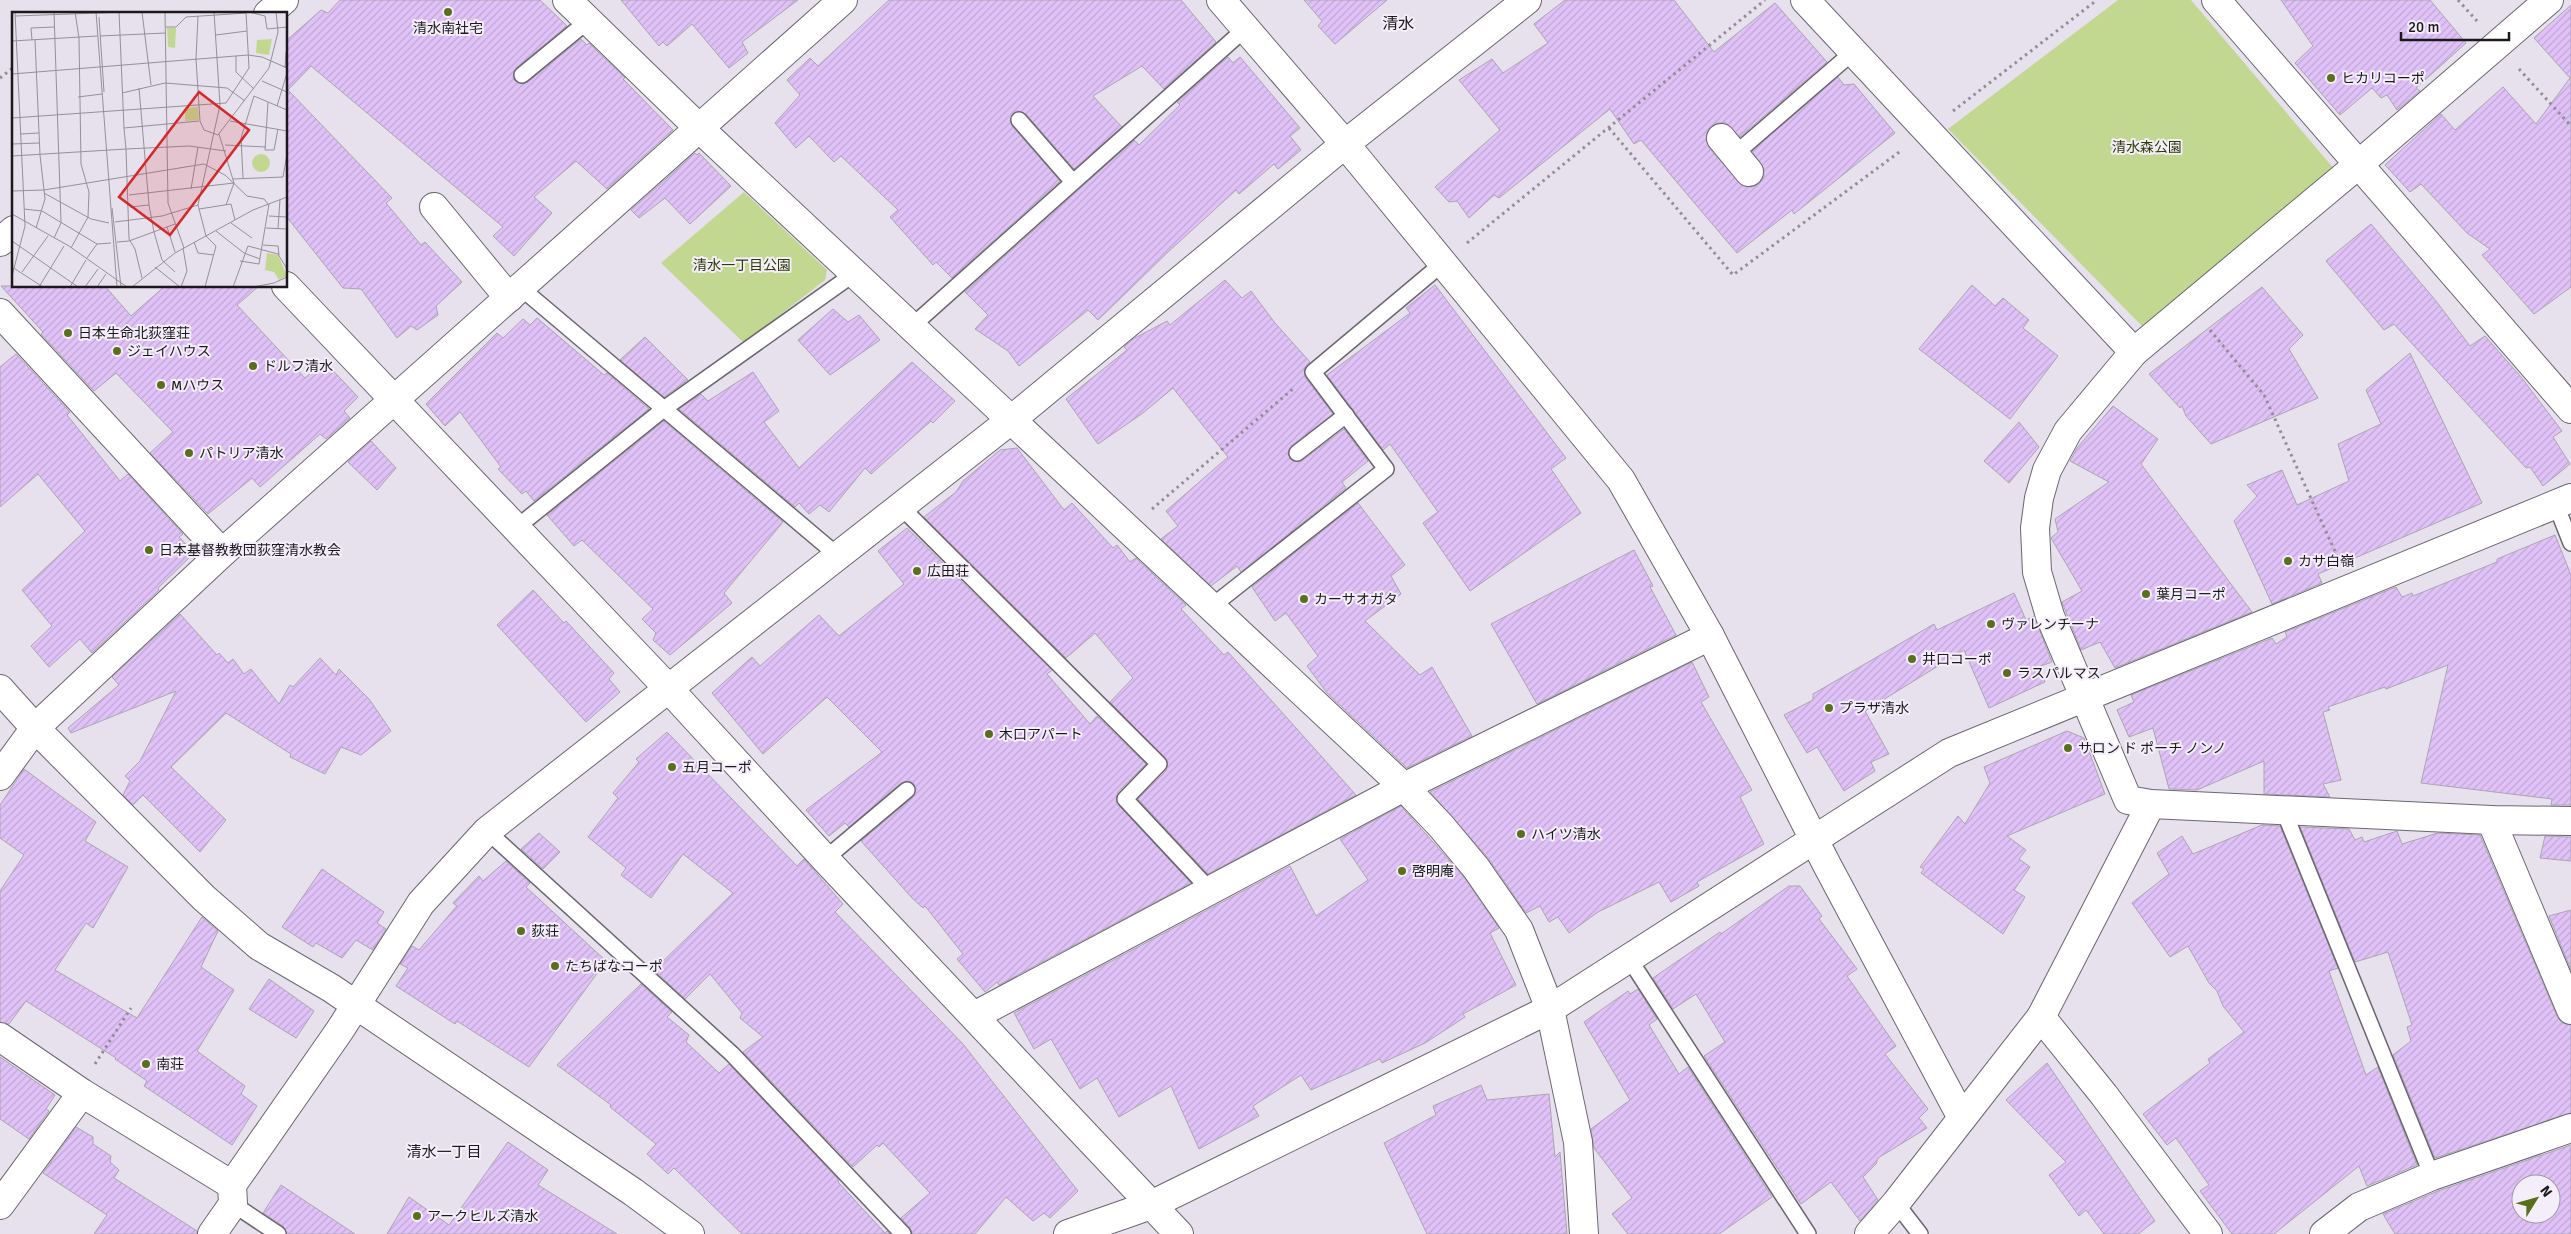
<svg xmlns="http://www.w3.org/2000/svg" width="2571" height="1234" viewBox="0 0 2571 1234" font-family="Signika,'Noto Sans JP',sans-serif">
  <defs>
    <pattern id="building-hatch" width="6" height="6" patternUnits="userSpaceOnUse" patternTransform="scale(1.25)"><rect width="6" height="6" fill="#e0c2f8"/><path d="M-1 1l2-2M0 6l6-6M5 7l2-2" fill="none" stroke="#c0a6d4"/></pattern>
  </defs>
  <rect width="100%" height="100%" fill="#e7e0ed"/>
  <g fill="#c2d891">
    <polygon points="2118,0 2191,0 2335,170 2142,326 1948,129"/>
    <polygon points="744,192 827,270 825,280 744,343 661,263"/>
  </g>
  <g fill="url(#building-hatch)" stroke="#aba5b1" fill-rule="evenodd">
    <polygon points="340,0 540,0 567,26 516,68 513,76 515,81 523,84 528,82 581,39 587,45 589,43 625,78 623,79 673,130 607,189 576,161 534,197 552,213 514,256 493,236 503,227 311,66 288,90 392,198 386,203 421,245 425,242 462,282 436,306 438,315 417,330 411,326 397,338 361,289 343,288 286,216 286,41 321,10 328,13"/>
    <polygon points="621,0 798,0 742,42 748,53 729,68 692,24 667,46 663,42 659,46"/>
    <polygon points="889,0 1181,0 1216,42 1164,89 1142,66 1093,96 1122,127 1074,169 1026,114 1018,111 1013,113 1010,121 1012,126 1060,181 952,278 936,262 933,265 890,217 898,210 841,156 834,162 809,136 796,148 775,123 800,95 787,80 810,58 818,66"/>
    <polygon points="1304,0 1387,0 1335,44 1318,26 1322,21"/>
    <polygon points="1565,0 1674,0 1714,52 1775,3 1827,62 1740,137 1726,123 1718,123 1711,126 1707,132 1706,140 1709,148 1743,186 1752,187 1759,184 1764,177 1764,169 1752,151 1838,77 1844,85 1854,84 1895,133 1794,214 1792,210 1737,253 1641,140 1634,144 1610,109 1499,198 1494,195 1469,218 1457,201 1449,202 1435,187 1500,130 1459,80 1492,59 1503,73 1548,43 1534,24"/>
    <polygon points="2281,0 2430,0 2466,43 2416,88 2420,91 2397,110 2387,95 2381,98 2372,88 2340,115 2295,63 2313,46"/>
    <polygon points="2571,5 2571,287 2534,314 2482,255 2490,249 2467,233 2421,184 2410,192 2385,165 2441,114 2455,130 2503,87 2536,124 2570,78 2534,38"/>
    <polygon points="1228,57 1233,63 1240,57 1300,128 1290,136 1301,150 1278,169 1274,164 1239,194 1236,190 1168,252 1098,320 1088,310 1019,366 1008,351 975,329 988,315 965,292 1134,140 1139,145 1180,105 1177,102"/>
    <polygon points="695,153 697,155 699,153 731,186 690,224 665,198 639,218 631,210"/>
    <polygon points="2371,224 2436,301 2470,346 2485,336 2521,377 2562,431 2553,437 2570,464 2543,486 2530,467 2526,468 2394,324 2384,330 2326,261"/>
    <polygon points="1225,280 1242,298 1251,291 1275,323 1310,362 1304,369 1305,377 1333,414 1291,446 1288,454 1290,459 1298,462 1303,460 1344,429 1368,461 1342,482 1346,488 1241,572 1237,566 1211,586 1161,539 1178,526 1166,511 1228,457 1173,388 1143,413 1098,444 1066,399 1127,350 1124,347 1133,339 1167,321 1170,325"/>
    <polygon points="1435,285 1566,458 1551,469 1581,513 1470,591 1423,523 1438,512 1390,444 1383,450 1327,375 1410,313 1406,308"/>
    <polygon points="1972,285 1995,306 2003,298 2029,320 2023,328 2058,356 2010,419 1919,349"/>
    <polygon points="1,286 105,286 131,316 165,286 259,286 237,305 305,378 324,361 358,397 344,411 350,418 326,439 320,434 260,487 252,478 208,514 150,453 173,432 116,373 94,391 41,334 43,332"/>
    <polygon points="2262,287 2303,335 2289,349 2318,398 2211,444 2186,416 2182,406 2180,408 2149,374"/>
    <polygon points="833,309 848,322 859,315 880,340 830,375 798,340"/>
    <polygon points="537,318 604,375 607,373 649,409 534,501 526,491 522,494 498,469 501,467 460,412 445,426 426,404 497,333 503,338 523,319 530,325"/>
    <polygon points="645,337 688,380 664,397 620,360"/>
    <polygon points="2410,353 2482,503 2318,574 2322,583 2272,604 2234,521 2257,496 2247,485 2282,470 2297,505 2349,481 2338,444 2381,424 2366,390"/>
    <polygon points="16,354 70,412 67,415 120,481 128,474 183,534 179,537 194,553 158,588 159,590 92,653 80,639 49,667 31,646 52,626 22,590 85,531 38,474 0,507 0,367"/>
    <polygon points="912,362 955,401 933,423 931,421 871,474 865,468 829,512 820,505 809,514 799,503 795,507 679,409 701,394 708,401 753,372 779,411 764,422 799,468"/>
    <polygon points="2113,406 2158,439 2141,464 2252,612 2115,668 2100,642 2081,650 2062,602 2082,591 2051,538 2058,532 2055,519 2109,482 2070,461 2077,448"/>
    <polygon points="664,421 783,522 724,593 732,603 670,655 653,640 656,633 642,619 653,609 582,540 574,546 547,515"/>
    <polygon points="2019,422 2039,447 2009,483 1984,461"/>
    <polygon points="371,441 396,468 377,490 348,462"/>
    <polygon points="1017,448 1064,510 1072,503 1113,548 1117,545 1130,562 1136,558 1186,605 1181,609 1224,655 1228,652 1356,795 1208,874 1138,799 1166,771 1168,762 1110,702 1133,678 1095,633 1066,658 924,517 956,492 963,481 1000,450"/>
    <polygon points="1358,503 1405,565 1391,576 1401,594 1365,621 1420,675 1432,667 1472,736 1407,768 1327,693 1307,666 1318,656 1286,613 1275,621 1252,587"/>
    <polygon points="907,528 1052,670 1047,674 1090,724 1097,716 1146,764 1118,792 1116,802 1191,883 999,985 997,982 985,992 957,959 963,954 925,906 923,908 912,898 861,841 913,797 916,789 914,784 910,781 901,783 849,827 845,823 829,836 806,810 882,752 827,697 763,754 712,693 752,657 760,666 819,615 839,636 904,584 878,551"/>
    <polygon points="2555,535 2571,575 2571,805 2551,805 2552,799 2421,783 2448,665 2386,689 2385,687 2328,707 2330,710 2323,712 2341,780 2323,784 2330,797 2264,794 2264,761 2197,790 2169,789 2153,728 2129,737 2117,710 2134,702 2131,695 2272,638 2276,644 2287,637 2285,632 2396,587 2402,597 2412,593 2413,596 2497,562 2497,559"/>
    <polygon points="1634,550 1653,586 1650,587 1676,635 1537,704 1491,624"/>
    <polygon points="533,590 564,623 566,621 614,673 609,679 620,692 586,722 497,625"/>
    <polygon points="2014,593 2026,620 2034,616 2052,662 2038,667 2045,682 1989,708 1964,650 1865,711 1889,754 1871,762 1875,771 1844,791 1817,747 1807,753 1784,715 1813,700 1813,694 1934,624 1937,630"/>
    <polygon points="180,614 217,655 219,653 228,663 233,659 244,674 251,669 279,704 290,685 293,687 320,658 336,675 339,669 369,699 391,731 361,755 341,747 325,774 290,757 291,754 226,713 171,767 226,820 200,852 143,795 133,805 123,795 130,781 125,776 140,761 176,691 71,733 68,728 119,685 112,677"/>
    <polygon points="1692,662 1709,697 1701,702 1752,790 1740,797 1764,844 1697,882 1699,886 1671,902 1659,882 1598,912 1569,933 1558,917 1549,922 1540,906 1526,913 1488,858 1430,792"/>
    <polygon points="2067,731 2084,738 2105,794 2007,836 2026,850 2019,859 2030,867 2014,890 2025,897 2003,934 1921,873 1924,869 1920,867 1958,816 1965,824 1990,783 1984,767"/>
    <polygon points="667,732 797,866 804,859 843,904 835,912 963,1044 1078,1191 1050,1218 1044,1213 1033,1221 1006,1197 975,1234 912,1234 910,1228 901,1218 930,1193 883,1143 879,1147 877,1145 853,1167 743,1052 763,1037 740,1018 742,1013 710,974 685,999 654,970 733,893 683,854 651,898 621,875 626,868 588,837 618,798 613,793 639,762 636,759"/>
    <polygon points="24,769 96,822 85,841 128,867 93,928 86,923 55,970 137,1018 202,917 218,931 201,967 234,990 197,1051 245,1086 241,1094 257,1106 232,1145 144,1086 147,1081 115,1059 116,1058 26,1001 9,1024 0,1022 0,891 24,855 0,838 0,805"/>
    <polygon points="1401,806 1464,877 1499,928 1490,933 1516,985 1463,1014 1465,1017 1425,1043 1382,1063 1380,1059 1311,1090 1301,1075 1253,1106 1259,1116 1199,1149 1171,1086 1119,1117 1097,1078 1080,1089 1051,1039 1034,1049 1014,1013 1290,866 1316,916 1368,880 1340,839"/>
    <polygon points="2262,825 2280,826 2338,968 2329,971 2366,1075 2378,1067 2417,1165 2367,1186 2359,1166 2274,1234 2232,1234 2200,1191 2209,1185 2176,1138 2167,1145 2143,1114 2210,1063 2208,1059 2244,1032 2223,1006 2217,991 2209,983 2188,946 2170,957 2132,903 2169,874 2157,853 2182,836 2193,854"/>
    <polygon points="2300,827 2349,829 2355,840 2362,837 2364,842 2397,831 2402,844 2438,833 2480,835 2557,1016 2562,1023 2571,1025 2571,1113 2435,1158 2393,1055 2411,1041 2407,1027 2412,1025 2388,952 2355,962"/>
    <polygon points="539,833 560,852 543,869 521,849"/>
    <polygon points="2545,836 2571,837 2571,861 2540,858"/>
    <polygon points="506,861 530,883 526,887 606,961 529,1067 457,1021 455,1024 396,986 408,968 400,964 412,946 419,950 457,906 453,903 479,876 483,881"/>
    <polygon points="322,869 384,912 377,923 386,929 373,950 356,940 342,958 316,943 313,947 282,927"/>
    <polygon points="1789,886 1800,886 1822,916 1819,919 1857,969 1847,976 1896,1046 1885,1054 1928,1109 1919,1118 1927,1128 1878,1158 1876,1164 1863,1177 1878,1200 1860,1221 1831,1182 1801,1204 1704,1056 1725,1042 1696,994 1673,1009 1653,978 1720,932 1721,934"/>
    <polygon points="2571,910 2571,970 2549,916"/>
    <polygon points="269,979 314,1011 296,1038 249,1009"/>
    <polygon points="641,984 672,1012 667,1017 689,1035 686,1042 719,1073 729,1064 839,1180 838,1182 885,1233 887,1231 890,1234 742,1234 674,1168 668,1174 647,1154 656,1144 610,1107 611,1105 557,1065"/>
    <polygon points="1638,989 1657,1019 1649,1025 1679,1074 1688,1067 1772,1197 1719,1234 1628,1234 1612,1214 1632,1198 1594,1148 1591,1129 1630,1100 1584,1022 1628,991 1630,994"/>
    <polygon points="0,1057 55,1095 46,1109 49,1111 29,1139 0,1119"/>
    <polygon points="2047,1063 2155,1221 2138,1234 2104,1234 2086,1210 2079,1216 2049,1175 2066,1162 2006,1100"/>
    <polygon points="1481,1085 1487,1100 1549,1094 1555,1157 1560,1152 1567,1234 1427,1234 1384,1143 1436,1115 1433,1106"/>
    <polygon points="76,1127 93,1137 93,1144 111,1156 110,1162 119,1170 114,1178 197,1231 197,1234 94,1234 107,1215 43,1173"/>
    <polygon points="508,1142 548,1170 538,1185 617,1234 387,1234 409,1197 449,1225"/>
    <path d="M2571 1145V1234H2395L2383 1214 2438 1191ZM2521 1184H2551V1214H2521Z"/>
    <polygon points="281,1185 355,1234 287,1234 283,1226 263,1213"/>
  </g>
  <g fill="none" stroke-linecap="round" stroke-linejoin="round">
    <g stroke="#6c6671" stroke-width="18">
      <g id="service">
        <polyline points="522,75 589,20"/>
        <polyline points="1019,120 1073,182"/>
        <polyline points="1735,154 1853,52"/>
        <polyline points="521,288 837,555"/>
        <polyline points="911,327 1246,28"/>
        <polyline points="1297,453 1346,415"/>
        <polyline points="2556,505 2571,543"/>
        <polyline points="900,506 1159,764 1125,799 1210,890"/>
        <polyline points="516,528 665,408 855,273"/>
        <polyline points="1211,607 1386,469 1313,372 1443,263"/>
        <polyline points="2283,809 2432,1176"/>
        <polyline points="487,831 732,1054 903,1234"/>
        <polyline points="825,859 907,790"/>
        <polyline points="1630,960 1808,1234"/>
        <polyline points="1896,1203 1920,1234"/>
        <polyline points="233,1204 278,1234"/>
      </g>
    </g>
    <g stroke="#6c6671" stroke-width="30">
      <g id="minor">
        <polyline points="567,0 700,129 1404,787 1441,826 1476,868 1519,930 1550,1009 1578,1142 1584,1234"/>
        <polyline points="1221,0 1345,144 1621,480 1710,636 1827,865 1962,1118"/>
        <polyline points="1805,0 2134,352"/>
        <polyline points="2216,0 2571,409"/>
        <polyline points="2549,0 2359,164 2134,352 2068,431 2047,470 2039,498 2035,528 2037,572 2050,616 2128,800 2151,804 2491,820 2571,821"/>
        <polyline points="268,14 284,0"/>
        <polyline points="1721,138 1749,172"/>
        <polyline points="434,207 509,298"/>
        <polyline points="0,242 14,230"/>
        <polyline points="286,286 668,688 825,859 1179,1234"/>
        <polyline points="0,313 222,553"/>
        <polyline points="0,689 35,728 204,898 259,946 331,988 633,1192 690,1234"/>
        <polyline points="0,776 35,728 222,553 843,0"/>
        <polyline points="2491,820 2571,1010"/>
        <polyline points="974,1016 1404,787 1710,636"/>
        <polyline points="2041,1017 2104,1095 2208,1234"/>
        <polyline points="0,1037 82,1093 232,1185"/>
        <polyline points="0,1205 82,1093"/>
        <polyline points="212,1234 233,1204 232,1185 340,1030 421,903 487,831 1011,420 1345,144 1527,0"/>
        <polyline points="1869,1234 1896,1203 2041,1017 2151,804"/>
        <polyline points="2324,1234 2359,1207 2432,1176 2571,1128"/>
      </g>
    </g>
    <g stroke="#6c6671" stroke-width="30">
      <polyline id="tertiary" points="1068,1234 1151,1205 1550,1009 1949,753 2571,498"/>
    </g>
    <g stroke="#928d96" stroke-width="3" stroke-dasharray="2.5 4" stroke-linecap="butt">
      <polyline points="2458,0 2477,21"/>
      <polyline points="2519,69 2571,126"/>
      <polyline points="0,78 14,67"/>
      <polyline points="1953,111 2097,0"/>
      <polyline points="1609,128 1733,275 1902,150"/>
      <polyline points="1467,243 1765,0"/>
      <polyline points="2210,330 2264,395 2338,558"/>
      <polyline points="1152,509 1294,388"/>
      <polyline points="95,1064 131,1008"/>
    </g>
    <use href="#service" stroke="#fff" stroke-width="15"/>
    <use href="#minor" stroke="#fff" stroke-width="28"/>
    <use href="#tertiary" stroke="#fff" stroke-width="28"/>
  </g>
  <g fill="#5a6f1d" stroke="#f4eefa" stroke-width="2">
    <circle cx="448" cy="12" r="5"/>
    <circle cx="2331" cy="78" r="5"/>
    <circle cx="68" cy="333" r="5"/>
    <circle cx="117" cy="351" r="5"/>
    <circle cx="253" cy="366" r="5"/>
    <circle cx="161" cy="385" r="5"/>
    <circle cx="189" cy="453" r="5"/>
    <circle cx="149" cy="550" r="5"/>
    <circle cx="2288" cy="561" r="5"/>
    <circle cx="917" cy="571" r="5"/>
    <circle cx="2146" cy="594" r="5"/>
    <circle cx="1304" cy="599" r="5"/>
    <circle cx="1991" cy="624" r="5"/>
    <circle cx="1912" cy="659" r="5"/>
    <circle cx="2007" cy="673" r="5"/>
    <circle cx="1829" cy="708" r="5"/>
    <circle cx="989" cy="734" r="5"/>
    <circle cx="2068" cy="748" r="5"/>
    <circle cx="672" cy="767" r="5"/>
    <circle cx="1521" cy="834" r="5"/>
    <circle cx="1402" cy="871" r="5"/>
    <circle cx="521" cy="931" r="5"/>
    <circle cx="555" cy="966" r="5"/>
    <circle cx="146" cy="1064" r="5"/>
    <circle cx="417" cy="1216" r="5"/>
  </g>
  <g text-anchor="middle" stroke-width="4" stroke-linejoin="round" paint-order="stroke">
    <g font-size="14" fill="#1b191d" stroke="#f4eefa" text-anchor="start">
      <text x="448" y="33" text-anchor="middle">清水南社宅</text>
      <text x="2341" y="83">ヒカリコーポ</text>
      <text x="78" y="338">日本生命北荻窪荘</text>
      <text x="127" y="356">ジェイハウス</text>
      <text x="263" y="371">ドルフ清水</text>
      <text x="171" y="390">Mハウス</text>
      <text x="199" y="458">パトリア清水</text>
      <text x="159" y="555">日本基督教教団荻窪清水教会</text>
      <text x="2298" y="566">カサ白嶺</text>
      <text x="927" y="576">広田荘</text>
      <text x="2156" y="599">葉月コーポ</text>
      <text x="1314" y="604">カーサオガタ</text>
      <text x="2001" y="629">ヴァレンチーナ</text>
      <text x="1922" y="664">井口コーポ</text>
      <text x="2017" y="678">ラスパルマス</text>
      <text x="1839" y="713">プラザ清水</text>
      <text x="999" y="739">木口アパート</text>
      <text x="2078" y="753">サロン ド ポーチ ノンノ</text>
      <text x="682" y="772">五月コーポ</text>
      <text x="1531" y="839">ハイツ清水</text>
      <text x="1412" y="876">啓明庵</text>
      <text x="531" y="936">荻荘</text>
      <text x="565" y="971">たちばなコーポ</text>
      <text x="156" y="1069">南荘</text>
      <text x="427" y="1221">アークヒルズ清水</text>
    </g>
    <g font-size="14" fill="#2d3a02" stroke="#f4eefa">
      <text x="2147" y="152">清水森公園</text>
      <text x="742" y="270">清水一丁目公園</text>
    </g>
    <g font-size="15" fill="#1b191d" stroke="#f4eefa">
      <text x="444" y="1157">清水一丁目</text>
    </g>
    <g font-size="16" fill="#1b191d" stroke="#f4eefa">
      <text x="1398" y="29">清水</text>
    </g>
  </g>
  <g transform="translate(12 12)">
    <rect width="275" height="275" fill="#e7e0ed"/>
    <path d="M260 27 257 43 244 41 245 28ZM186 95 187 108 173 109V96ZM240 151a9 9 0 1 1 18 0a9 9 0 1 1-18 0ZM255 241 266 243 275 264 267 268 262 260 253 258Z" fill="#c2d891"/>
    <path d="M155 16H164L163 36 156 35Z" fill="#c2d891"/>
    <path fill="none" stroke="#95909a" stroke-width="1" d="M42 0 49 211 42 226M84 0 105 275M107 0 112 116M130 0 139 73M153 0 156 191 172 236M237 0 253 4 255 17 275 15M3 4 114 0M186 4 184 47 188 109 192 118 206 123 257 56 266 20 264 0M87 5 92 80M154 15H164L174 5 234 1M204 23 235 19M88 24 154 21M20 28 19 16 42 15M23 28 28 143 33 187 24 216M0 29 85 24M224 44V60L242 77M273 56 274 40M0 62 236 43 250 45 275 56M250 69 275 80M127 76 137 193 142 220M110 81 153 71 215 76 233 89M242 84 275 98M66 85 90 82M256 90 253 138H262L266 117M265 94 275 61M0 106 214 91 237 56 234 0M218 109 275 119M8 122 27 121M207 122 222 171 214 193M0 132 27 131M213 133 254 135M0 144 114 137 112 116 187 109M231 166 229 126 242 84M221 167 271 165 275 142M179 177 186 135M0 179 32 178 192 152 213 163 235 184 252 187 256 192M32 181 79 207 97 211M117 183 222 171M118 195 137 193M100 196 109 275M12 197 30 199 85 232 99 231M187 197 219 192 223 208M0 202 57 234 115 275M257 204 275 205M103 210 150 204 186 193M219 211 240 226M155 215 163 240M254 216 275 217M266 217 268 187M204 219 232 241 248 247M142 220 150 248 163 260M0 229 66 275M105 230 117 229 163 212M182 230 186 241 202 243M251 233 266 234 267 243M59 236 76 205 77 180 69 152 67 26 63 0M75 246 85 232M228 249 247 252 257 192M0 255 31 275M143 255 168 275M10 260 36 224M0 264 13 214 3 0M130 266 123 237 117 227 114 137 177 134 214 139M27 275 52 234M58 275 74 248M73 275 86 257M85 275 94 262M120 275 163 241 241 198 275 185M169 275 175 259 171 236M193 275 204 234 194 224 186 193 208 93 202 0M221 275 236 234 266 242 275 257M241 275 262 271 275 265"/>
    <path fill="#d62828" fill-opacity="0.15" stroke="#d62828" stroke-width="2.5" d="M187 80 237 118 158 223 107 185Z"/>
    <rect width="275" height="275" fill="none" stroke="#1b191d" stroke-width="2.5"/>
  </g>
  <g transform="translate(2536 1199) rotate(53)"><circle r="24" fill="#f4eefa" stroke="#9d99a2"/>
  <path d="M0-4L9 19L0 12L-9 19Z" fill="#5a6f1d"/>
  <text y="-8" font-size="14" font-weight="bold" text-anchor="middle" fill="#1b191d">N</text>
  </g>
  <path d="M2401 32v8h108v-8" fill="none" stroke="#1b191d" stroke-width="2.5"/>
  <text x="2408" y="32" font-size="15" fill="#1b191d" stroke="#f4eefa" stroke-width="4" paint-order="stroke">20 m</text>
</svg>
